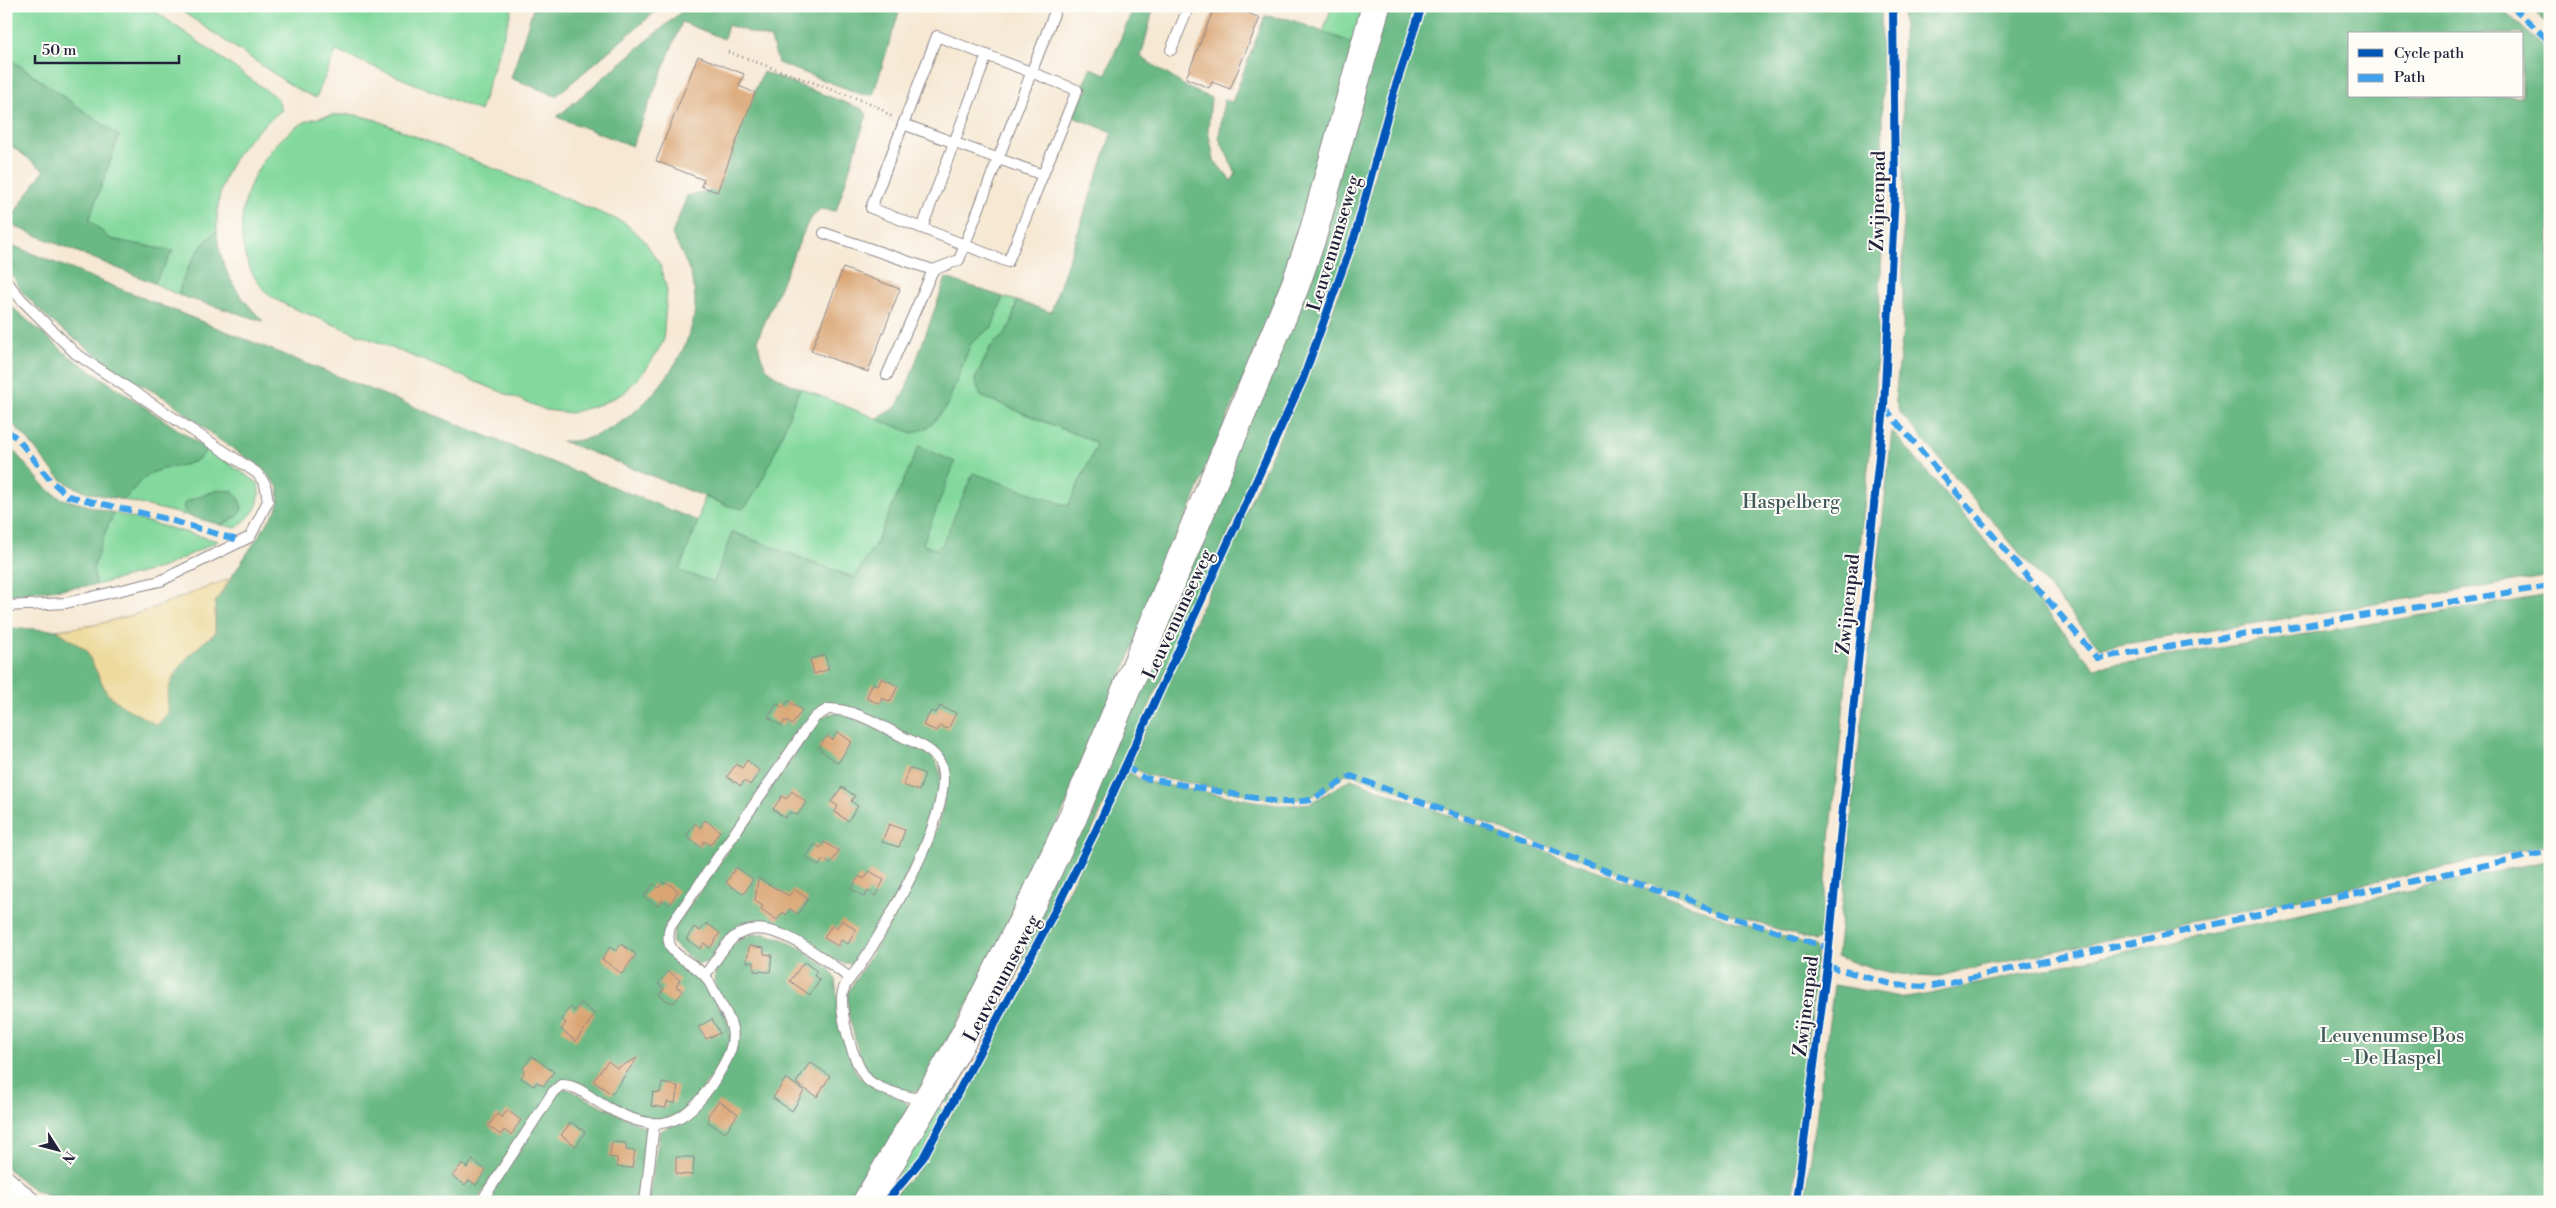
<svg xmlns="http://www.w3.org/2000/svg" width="2556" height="1208" viewBox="0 0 2556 1208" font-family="'Libre Bodoni',serif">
  <rect width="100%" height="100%" fill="#fdfcf7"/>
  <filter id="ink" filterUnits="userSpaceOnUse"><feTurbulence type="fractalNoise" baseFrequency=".02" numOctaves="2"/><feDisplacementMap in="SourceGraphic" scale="10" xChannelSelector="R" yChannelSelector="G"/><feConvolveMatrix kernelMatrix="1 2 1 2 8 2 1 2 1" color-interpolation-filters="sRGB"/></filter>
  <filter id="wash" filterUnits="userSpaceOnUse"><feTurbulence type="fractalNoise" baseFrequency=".0096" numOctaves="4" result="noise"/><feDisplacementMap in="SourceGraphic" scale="20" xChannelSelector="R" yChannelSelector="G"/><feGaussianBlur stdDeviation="1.12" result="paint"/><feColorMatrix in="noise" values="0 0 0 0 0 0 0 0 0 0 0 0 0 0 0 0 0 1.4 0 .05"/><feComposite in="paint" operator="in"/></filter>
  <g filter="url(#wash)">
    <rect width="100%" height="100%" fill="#f6e8d3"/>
    <g fill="#83d99d" stroke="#527e6c">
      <path d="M6 6H148L277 98 282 110C239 143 215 175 217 231 197 247 185 270 178 295L154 283 172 251 110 239 89 220 119 136 6 56Z"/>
      <polygon points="179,6 513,6 480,111 336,51 316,98 295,88 180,10"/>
      <polygon points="1332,6 1367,6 1355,44 1323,32"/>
      <path d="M333 115H356L376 120 625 223 644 240 660 265 667 290 663 342 647 368 624 393 601 404 571 413 546 410 288 306C281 302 274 299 268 294 217 243 246 156 303 123 312 118 324 117 333 115Z"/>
      <polygon points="1003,297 1017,301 1011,324 1003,336 991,346 975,380 981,396 1095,442 1096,447 1068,506 1051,501 936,549 926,546 923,543 954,462 876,543 855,578 733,532 714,583 678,571 698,521 704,497 729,506 765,472 800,388 913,433 946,408 971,343 992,327"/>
      <path d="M207 449 258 483C262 507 254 512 237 528L221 525 238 516 218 490 185 502 184 510 189 516 124 500C131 491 142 479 152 473 171 463 196 470 207 449Z"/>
      <polygon points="114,513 218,541 164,567 96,585 93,569 105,533"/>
      <polygon points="935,1105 945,1111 920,1158 889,1190"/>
    </g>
    <g fill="#6ab984" stroke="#466e60" fill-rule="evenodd">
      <polygon points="534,6 662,6 556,96 511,78"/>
      <polygon points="688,6 901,6 873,95 861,94 778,63 771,39 728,25 724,39 682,22 632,146 557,117"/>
      <path d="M1134 6H1151L1153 10 1141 57 1188 88 1211 98 1208 130 1214 160 1231 181 1236 174 1219 138 1224 100 1232 102 1265 16 1289 19 1355 44 1303 234 1095 740 1004 942 918 1092 903 1090 871 1077 862 1065 848 1012V992L879 942 935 834 944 803 940 756 856 709 827 705 666 925 663 937 665 947 670 954 705 984 725 1017 730 1041 723 1060 687 1110 676 1116 654 1121 607 1103 581 1084 561 1081 476 1202H89L88 1198C41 1198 42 1198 6 1167V628L57 630 74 640 86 650 107 693 168 713C162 676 189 654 215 633V602L278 507 279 488 260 466 218 439 169 400 120 373 50 320 23 293 6 266V243L698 521 679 571 714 582 732 532 854 578 876 543 919 446 955 462 923 543 926 546 936 549 942 545 973 473 1068 506 1096 447 1095 442 981 396 975 380 991 346 1003 336 1011 324 1017 301 1051 312 1112 132 1073 117 1090 68 1106 74Z"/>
      <polygon points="1386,6 1419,6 1391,90 1353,230 1319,332 1300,378 1093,829 949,1104 939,1099 1079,823"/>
      <path d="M1425 6H1881L1883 228 1875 400 1820 938 1815 941 1730 914 1353 774H1345L1330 787 1311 797 1294 800H1278L1146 775 1129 765 1306 380C1325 330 1345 280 1360 229 1381 155 1395 77 1425 6Z"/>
      <path d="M1903 6H2499L2550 53V576L2100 648 1899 411 1895 400 1903 328ZM2350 34H2522V96H2350Z"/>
      <polygon points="2528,6 2550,6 2550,26"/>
      <polygon points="6,56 119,136 89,220 110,239 173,251 154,283 6,223 6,211 13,215 44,170 6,142"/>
      <path d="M763 72 862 109 867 114 836 211 820 209 808 222 758 338C760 370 772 376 800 388 788 417 764 489 743 509L729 506 562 441C622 446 694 362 695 305 696 278 684 258 672 234L687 196 713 190Z"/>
      <path d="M217 231C219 268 237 295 263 321L178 295C185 270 197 247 217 231Z"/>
      <polygon points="946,278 1003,297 992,327 971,343 946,408 929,427 913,433 876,419 896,407 906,389"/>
      <path d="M6 302 69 356 207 449C196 470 171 463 152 473 142 479 131 491 124 500 105 496 76 492 61 479 41 461 30 436 6 419Z"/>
      <path d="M1892 431 2094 668 2550 595V844L1935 977C1901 976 1869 970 1837 956Z"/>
      <polygon points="6,442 45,487 60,498 114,513 105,533 93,569 96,585 6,595"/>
      <polygon points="218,490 233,491 239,498 242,509 238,516 221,525 189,516 184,510 185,502"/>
      <path d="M838 713C855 717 928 749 936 762 958 799 880 924 860 959 826 981 787 905 740 928 727 934 718 951 709 962L698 964 672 943 674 928 818 721 828 714Z"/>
      <polygon points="1127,771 1143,781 1277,805 1293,805 1311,803 1351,779 1727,919 1814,946 1817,951 1793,1202 890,1202 902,1186 915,1174 939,1138 1061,905"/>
      <polygon points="2550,860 2550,1202 1805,1202 1834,985 1906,998 1930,994"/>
      <path d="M754 934H766L782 939 804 950 831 971 835 979 839 1014 854 1069 860 1078 900 1098 906 1102 909 1109 858 1202H648L660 1131 679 1123 734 1053 714 981C716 960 733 939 754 934Z"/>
      <polygon points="563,1089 568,1089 650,1130 642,1202 486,1202 556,1094"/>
    </g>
    <path fill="#eeda9e" stroke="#887e6c" d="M231 578 215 602V633C189 654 162 676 168 713L157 725 121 705 107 693 86 650 57 630 94 625 140 613Z"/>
    <g id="blocks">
      <g fill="#daa573">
        <polygon points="1215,6 1231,6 1260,18 1230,89 1212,82 1209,88 1186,78"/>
        <polygon points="698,56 744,74 739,86 755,93 717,192 701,186 704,180 656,161"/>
        <polygon points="843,268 900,289 868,372 811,351"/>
        <polygon points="825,655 829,669 814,674 810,659"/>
        <polygon points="882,678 898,686 890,702 882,698 880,704 866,698 873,683 878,686"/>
        <polygon points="788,701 802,710 792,725 785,720 782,726 768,717 777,704 783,708"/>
        <polygon points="940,706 956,713 948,729 940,726 937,731 923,725 931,711 936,713"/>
        <polygon points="838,732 852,742 838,763 818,748 827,736 832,740"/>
        <polygon points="747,760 760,771 750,785 744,781 741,786 727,777 736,764 742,768"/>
        <polygon points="909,768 925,774 919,791 903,785"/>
        <polygon points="842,787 855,796 851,801 858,806 848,821 835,812 838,806 831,802"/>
        <polygon points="792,791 806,802 798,815 790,812 785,818 773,809 782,796 786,799"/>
        <polygon points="705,820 720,831 710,845 704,841 701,847 686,836 695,823 700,828"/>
        <polygon points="889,824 905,830 899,847 882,842"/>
        <polygon points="824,842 839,851 830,864 823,859 819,866 806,857 815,844 820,848"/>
        <polygon points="736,867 753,879 744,894 726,883"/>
        <polygon points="870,871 884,880 875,896 868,891 864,897 851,889 859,876 864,879"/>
        <polygon points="758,878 789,896 794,889 808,899 798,914 790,909 786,915 783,912 777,920 761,909 763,906 755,901"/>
        <polygon points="662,883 668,883 678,891 669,905 662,900 657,906 644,897 653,884 659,888"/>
        <polygon points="842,920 856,930 848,944 841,940 838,946 824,938 832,925 837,928"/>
        <polygon points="706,923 720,933 710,948 704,943 700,949 686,939 694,927 700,931"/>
        <polygon points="621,944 636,954 622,974 602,959 610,947 616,951"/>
        <polygon points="749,946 764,948 764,954 772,955 770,972 754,971 754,962 747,962"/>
        <polygon points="804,962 817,971 814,976 820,980 810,995 790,981"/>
        <polygon points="668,971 680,980 676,986 683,991 675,1002 669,1002 659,995 664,988 658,984"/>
        <polygon points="581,1003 595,1014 576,1041 561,1030 566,1023 561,1019 570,1007 575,1011"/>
        <polygon points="712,1019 720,1033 706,1039 698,1027"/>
        <polygon points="532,1056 554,1072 544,1086 537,1082 534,1086 521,1078 524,1073 523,1068"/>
        <polygon points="637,1058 612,1094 593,1081 608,1061 617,1068"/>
        <polygon points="810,1062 830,1076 817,1097 796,1083"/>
        <polygon points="786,1078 804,1091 792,1111 773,1098"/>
        <polygon points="662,1083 678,1086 675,1103 667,1102 666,1108 651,1106 653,1092 660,1093"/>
        <polygon points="719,1101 738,1114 725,1133 708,1122 708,1115"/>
        <polygon points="507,1110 521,1120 511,1135 504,1130 501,1135 488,1126 497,1114 502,1118"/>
        <polygon points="571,1122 585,1132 576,1146 561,1135"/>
        <polygon points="612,1142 626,1143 626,1150 635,1151 632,1168 617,1167 617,1158 609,1157"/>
        <polygon points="676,1157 694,1157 693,1175 676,1174"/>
        <polygon points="473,1160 486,1170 476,1185 469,1180 465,1185 452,1176 462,1164 467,1168"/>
      </g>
    </g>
  </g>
  <g filter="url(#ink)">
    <use href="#blocks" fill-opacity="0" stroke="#8c8587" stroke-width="1"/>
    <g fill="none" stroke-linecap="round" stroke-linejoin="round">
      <g stroke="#8c8587" stroke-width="12">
        <g id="lane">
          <polygon points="937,36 1077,90 1008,262 871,208"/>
          <polyline points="1171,50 1189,6"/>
          <polyline points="903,124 1043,175"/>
          <polyline points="922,228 987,55"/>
          <polyline points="824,233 933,270 959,260 1057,6"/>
          <polyline points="6,281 21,299 75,353 257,473 265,484 268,501 250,537 160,581 66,603 6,606"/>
          <polyline points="887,375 933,270"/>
          <path d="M705 975C714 964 722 948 733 938 767 909 822 959 850 978"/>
          <path d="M481 1202 553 1092 561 1085C579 1085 590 1098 605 1106 665 1141 691 1121 723 1066 740 1037 733 1024 717 997 713 990 709 979 703 974 687 957 662 956 670 927L806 729 815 717 828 709C856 709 881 726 905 738 916 743 929 748 937 758 966 794 882 933 859 967 854 974 847 980 844 988 836 1007 854 1068 869 1081 883 1092 908 1096 926 1101"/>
          <polyline points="645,1202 654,1125"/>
        </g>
      </g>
      <g stroke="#8c8587" stroke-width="22">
        <polyline id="street" points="6,1181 30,1202"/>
      </g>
      <g stroke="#8c8587" stroke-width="30">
        <polyline id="secondary" points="867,1202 960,1044 1036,895 1072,819 1295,286 1312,237 1376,6"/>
      </g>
      <polyline stroke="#8c8587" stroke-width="3" stroke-dasharray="1 4" stroke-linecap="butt" points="728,52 875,105 892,117"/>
      <use href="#lane" stroke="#fff" stroke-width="10"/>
      <use href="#street" stroke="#fff" stroke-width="20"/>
      <use href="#secondary" stroke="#fff" stroke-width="28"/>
      <g stroke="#3ea2ec" stroke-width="6" stroke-dasharray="12 6" stroke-linecap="butt">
        <polyline points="2512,6 2550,42"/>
        <polyline points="1884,407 2097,658 2550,586"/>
        <polyline points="6,430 17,438 50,480 68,496 163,518 241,541"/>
        <polyline points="1125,766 1144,778 1278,802 1294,802 1311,800 1351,776 1728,916 1829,948"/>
        <polyline points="1827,966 1894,985 1928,987 2550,851"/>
      </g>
      <g stroke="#fdfcf7" stroke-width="11">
        <g id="cycleway">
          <polyline points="886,1202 923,1158 1058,905 1096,830 1303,379 1356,232 1394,91 1422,6"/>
          <polyline points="1796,1202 1827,966 1884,407 1895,192 1893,6"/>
        </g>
      </g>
      <use href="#cycleway" stroke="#0057b8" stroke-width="8"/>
    </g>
  </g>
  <g text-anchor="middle" stroke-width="4" stroke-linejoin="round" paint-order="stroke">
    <g font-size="19" fill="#22223b" stroke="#fdfcf7">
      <text transform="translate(1877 201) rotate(-89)" y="7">Zwijnenpad</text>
      <text transform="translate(1333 243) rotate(-73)" y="7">Leuvenumseweg</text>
      <text transform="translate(1847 604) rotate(-84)" y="7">Zwijnenpad</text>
      <text transform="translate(1177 614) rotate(-65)" y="7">Leuvenumseweg</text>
      <text transform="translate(1001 978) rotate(-62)" y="7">Leuvenumseweg</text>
      <text transform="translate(1805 1006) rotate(-83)" y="7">Zwijnenpad</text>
    </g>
    <g font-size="19" fill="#3f5958" stroke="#fdfcf7">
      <text x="1791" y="508">Haspelberg</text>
      <text x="2392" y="1042">Leuvenumse Bos<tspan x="2392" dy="22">- De Haspel</tspan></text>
    </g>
  </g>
  <rect width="2556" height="1208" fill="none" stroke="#fdfcf7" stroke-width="25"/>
  <rect x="2348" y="32" width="175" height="65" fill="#fdfcf7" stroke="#a5a5ac"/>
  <rect x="2358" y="49" width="25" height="8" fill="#0057b8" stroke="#a5a5ac"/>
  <text x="2394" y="58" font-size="15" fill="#22223b">Cycle path</text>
  <rect x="2358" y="74" width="25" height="8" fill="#3ea2ec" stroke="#a5a5ac"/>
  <text x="2394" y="82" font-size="15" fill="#22223b">Path</text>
  <g transform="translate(58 1150) rotate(126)" stroke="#fdfcf7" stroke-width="4" paint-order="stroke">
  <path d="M0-4L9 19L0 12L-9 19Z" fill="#22223b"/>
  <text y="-8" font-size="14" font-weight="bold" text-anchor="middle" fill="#22223b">N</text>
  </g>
  <path d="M35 55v8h144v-8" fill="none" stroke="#22223b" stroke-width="2.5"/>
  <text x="42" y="55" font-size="15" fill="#22223b" stroke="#fdfcf7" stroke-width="4" paint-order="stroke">50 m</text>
</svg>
